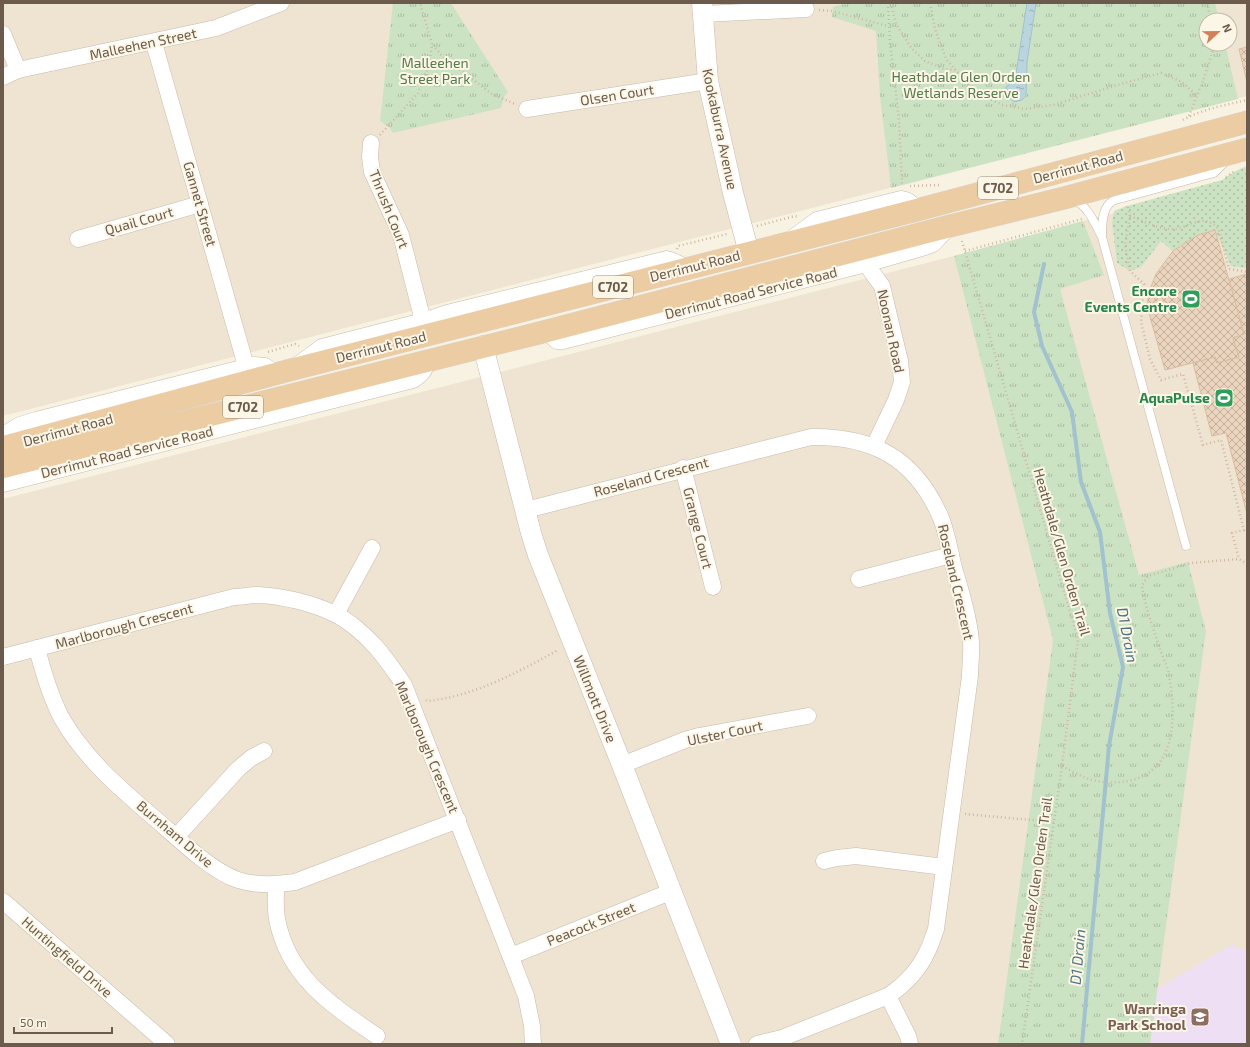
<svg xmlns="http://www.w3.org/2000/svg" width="1250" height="1047" viewBox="0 0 1250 1047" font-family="'Exo 2',sans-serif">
  <defs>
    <pattern id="grass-dots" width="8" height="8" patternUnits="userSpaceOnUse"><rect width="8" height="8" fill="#cce3c3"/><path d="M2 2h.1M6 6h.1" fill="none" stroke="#aabba1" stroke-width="1.8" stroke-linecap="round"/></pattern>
    <pattern id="park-tufts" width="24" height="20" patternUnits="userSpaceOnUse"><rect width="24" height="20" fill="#cce3c3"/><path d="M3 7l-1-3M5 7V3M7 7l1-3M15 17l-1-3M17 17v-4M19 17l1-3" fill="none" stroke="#aabba1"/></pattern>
    <pattern id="water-ripples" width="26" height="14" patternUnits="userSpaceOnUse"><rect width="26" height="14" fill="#bad5de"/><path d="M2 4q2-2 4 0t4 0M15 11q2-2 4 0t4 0" fill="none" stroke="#9bb0b6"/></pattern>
    <pattern id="building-cross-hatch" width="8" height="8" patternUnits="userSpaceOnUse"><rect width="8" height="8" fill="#ead4bd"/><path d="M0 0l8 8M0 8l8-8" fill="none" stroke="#c2af9c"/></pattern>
  </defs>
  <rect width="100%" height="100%" fill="#f8f2e2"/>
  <g fill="#eee4d1" fill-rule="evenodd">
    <path d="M3 3H1247V96L3 416ZM1206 20H1230V44H1206Z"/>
    <polygon points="1247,178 1247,1044 3,1044 3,499 954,256 1083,221"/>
  </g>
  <polygon fill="#efdff4" points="1233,944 1238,948 1247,951 1247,1044 1150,1044 1157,989"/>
  <polygon fill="url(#grass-dots)" points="1244,167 1247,168 1247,268 1231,266 1215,230 1198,235 1173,251 1161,241 1141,267 1130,271 1117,263 1112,222 1114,211 1127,206 1222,180 1234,172"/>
  <g fill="url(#park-tufts)">
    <polygon points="393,3 451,3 508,92 504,97 501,108 393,133 389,127 380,121"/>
    <polygon points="847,3 1215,3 1219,20 1206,20 1206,44 1225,44 1238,99 891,188 880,96 876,31 832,17 833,7"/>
    <polygon points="1083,221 1104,275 1060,289 1139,575 1188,562 1206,631 1150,1044 998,1044 1053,640 954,256"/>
  </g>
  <polygon fill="url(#water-ripples)" stroke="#a1c2ce" points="1027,3 1036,3 1027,62 1026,96 1022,100 1014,102 1006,95 1006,87 1015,80"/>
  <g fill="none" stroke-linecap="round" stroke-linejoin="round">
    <polyline stroke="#a1c2ce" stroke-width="4" points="1044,264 1034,312 1042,346 1072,412 1081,482 1100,532 1110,613 1123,667 1109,746 1082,1044"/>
  </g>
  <g fill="url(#building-cross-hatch)" stroke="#dabda0">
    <polygon points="1247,47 1247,82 1239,49"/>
    <polygon points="1215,230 1244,334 1233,338 1239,357 1217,363 1215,357 1165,370 1147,306 1149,292 1156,274 1173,251 1198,235"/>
    <polygon points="1247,274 1247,514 1226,433 1212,436 1193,363 1215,357 1217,363 1239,357 1233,338 1244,334 1229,279"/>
  </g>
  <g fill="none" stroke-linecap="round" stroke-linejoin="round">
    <g stroke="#c7baab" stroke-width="9">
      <g id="service">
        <path d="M1073 200C1088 205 1095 224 1102 237L1186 546"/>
        <path d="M1102 234C1102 225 1102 210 1110 203 1113 200 1119 199 1123 198L1214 173 1226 161"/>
      </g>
    </g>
    <g stroke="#c7baab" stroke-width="17">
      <g id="minor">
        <polyline points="703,14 806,9"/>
        <polyline points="3,34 18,70"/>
        <polyline points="154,43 246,366"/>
        <polyline points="3,77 18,70 216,28 281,3"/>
        <polyline points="527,109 708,81"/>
        <polyline points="371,143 370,157 372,172 401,235 423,321"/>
        <polyline points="78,239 200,204"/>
        <path d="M791 239 817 220 901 199C909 200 912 204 917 210"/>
        <polyline points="866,264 882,286 900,361 902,382 896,400 874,446"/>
        <polyline points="547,331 557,341 563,341 866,264 925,247 933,244 950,226"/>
        <polyline points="296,366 322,347 423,321 447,313 667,259 673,261 687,268"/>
        <polyline points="3,435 20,425 36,420 254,365 265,366 277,374"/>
        <polyline points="683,468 713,587"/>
        <path d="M3 484 413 380C421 375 425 371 427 361"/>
        <path d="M526 510 811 437C873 436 915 458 941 518 947 533 950 552 954 568 961 592 969 617 971 642 972 653 970 665 970 676L936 929C933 937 931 945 927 952 919 970 904 985 888 996L782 1038 757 1044"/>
        <polyline points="859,579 951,555"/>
        <polyline points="336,614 372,548"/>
        <path d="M37 648C43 672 50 695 61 717 87 763 128 795 167 829 186 846 214 872 238 880 257 886 276 885 295 882L458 820"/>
        <path d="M3 657 234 597C242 597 250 595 258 595 283 596 312 603 335 614 348 620 365 635 375 646 386 658 395 672 404 685L526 996 532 1026 533 1044"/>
        <polyline points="622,765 685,740 699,736 808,716"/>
        <polyline points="176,837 238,769 251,758 264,751"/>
        <polyline points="824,861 837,858 856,856 944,867"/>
        <path d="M276 885C276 896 275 908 277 919 288 977 331 1005 377 1036"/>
        <polyline points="3,901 167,1044"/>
        <polyline points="511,956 670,892"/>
        <polyline points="888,996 908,1036 910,1044"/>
      </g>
    </g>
    <g stroke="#c7baab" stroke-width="21">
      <g id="tertiary">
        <polyline points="702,3 708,81 733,193 749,253"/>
        <polyline points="483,346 531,533 538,555 622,765 731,1044"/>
      </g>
    </g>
    <g stroke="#d9d4d0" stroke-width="23">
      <g id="trunk">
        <polyline points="3,447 290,370 917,210 1247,122"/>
        <polyline points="3,467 547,331 950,226 1064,198 1247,149"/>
      </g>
    </g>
    <g stroke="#ceb7a1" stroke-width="2.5" stroke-dasharray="1 3" stroke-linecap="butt">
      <polyline points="888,3 890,42 899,120 902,186"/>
      <polyline points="891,3 896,24 912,49 925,61 944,69 955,70"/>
      <polyline points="930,3 935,29 946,59 965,81 984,96 1002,105 1025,109 1053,105 1114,86 1161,73 1182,82 1197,96"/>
      <polyline points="1207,3 1211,20"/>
      <polyline points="819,10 832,11 888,26"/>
      <polyline points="433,45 443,57 492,94 515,104"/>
      <polyline points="1189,116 1204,78 1215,44"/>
      <path d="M1183 120C1202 109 1226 105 1247 100"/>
      <polyline points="380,135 418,93 429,66 432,44 420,3"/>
      <polyline points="1226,177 1235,171"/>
      <polyline points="910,186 939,185"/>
      <polyline points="1128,207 1130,216 1125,245 1130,271 1144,284 1141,322 1150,359 1161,380 1183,374 1203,445 1221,440 1244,530 1232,533 1239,559"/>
      <path d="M1130 216C1143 221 1156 228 1169 229 1188 231 1203 209 1219 230L1229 269 1247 272"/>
      <polyline points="757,226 795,216 798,217"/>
      <polyline points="962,241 1078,640 1062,766 1022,1044"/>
      <polyline points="677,249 678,246 727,234"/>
      <polyline points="965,251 1082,219"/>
      <polyline points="268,352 295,344 299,346"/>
      <path d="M426 700 427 701C435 700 443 699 451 697 489 688 524 669 558 650"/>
      <path d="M1062 766C1072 771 1082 777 1092 780 1104 783 1116 783 1128 781 1178 771 1176 715 1169 675 1168 668 1164 660 1161 652 1154 630 1145 608 1142 585L1148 576 1191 563 1239 559 1247 564"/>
      <polyline points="965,814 1054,822"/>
    </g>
    <use href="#service" stroke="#fff" stroke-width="8"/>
    <use href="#minor" stroke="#fff" stroke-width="16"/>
    <use href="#tertiary" stroke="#fff" stroke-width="20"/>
    <use href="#trunk" stroke="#eccca2" stroke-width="22"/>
  </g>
  <defs>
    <g id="stadium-square" transform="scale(1)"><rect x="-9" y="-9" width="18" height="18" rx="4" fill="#2e9e5b" stroke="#fcf6e7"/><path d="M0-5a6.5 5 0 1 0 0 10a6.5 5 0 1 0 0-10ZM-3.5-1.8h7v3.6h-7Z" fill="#fff"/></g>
    <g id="school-square" transform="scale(1)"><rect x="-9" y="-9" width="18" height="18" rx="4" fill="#8d6e63" stroke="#fcf6e7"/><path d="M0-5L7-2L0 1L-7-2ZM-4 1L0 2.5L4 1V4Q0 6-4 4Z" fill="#fff"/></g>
  </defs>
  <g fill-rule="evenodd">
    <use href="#stadium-square" x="1191" y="299"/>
    <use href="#stadium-square" x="1224" y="398"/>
    <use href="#school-square" x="1200" y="1017"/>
  </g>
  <g text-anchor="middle" stroke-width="4" stroke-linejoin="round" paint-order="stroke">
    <g fill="#fcf6e7" stroke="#978a7a" stroke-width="1">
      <rect x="978" y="177" width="40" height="22" rx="3"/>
      <rect x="593" y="276" width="40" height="22" rx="3"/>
      <rect x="223" y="396" width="40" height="22" rx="3"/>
    </g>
    <g font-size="13" font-weight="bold" fill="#6c5b4c">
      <text x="998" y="193">C702</text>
      <text x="613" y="292">C702</text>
      <text x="243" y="412">C702</text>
    </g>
    <g font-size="14" fill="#6c5b4c" stroke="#fcf6e7">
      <text transform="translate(143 44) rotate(-12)" y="5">Malleehen Street</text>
      <text transform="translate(617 95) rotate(-9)" y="5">Olsen Court</text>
      <text transform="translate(720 129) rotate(78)" y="5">Kookaburra Avenue</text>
      <text transform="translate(1078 167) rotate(-15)" y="5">Derrimut Road</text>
      <text transform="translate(200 204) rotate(74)" y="5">Gannet Street</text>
      <text transform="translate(389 209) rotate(68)" y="5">Thrush Court</text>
      <text transform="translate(139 221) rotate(-16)" y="5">Quail Court</text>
      <text transform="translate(695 266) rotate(-14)" y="5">Derrimut Road</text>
      <text transform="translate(751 293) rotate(-14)" y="5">Derrimut Road Service Road</text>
      <text transform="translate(891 331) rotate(78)" y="5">Noonan Road</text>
      <text transform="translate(381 347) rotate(-14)" y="5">Derrimut Road</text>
      <text transform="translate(68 430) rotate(-15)" y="5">Derrimut Road</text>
      <text transform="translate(127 452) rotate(-14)" y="5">Derrimut Road Service Road</text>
      <text transform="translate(651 477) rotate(-15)" y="5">Roseland Crescent</text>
      <text transform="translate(698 528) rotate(76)" y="5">Grange Court</text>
      <text transform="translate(1062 552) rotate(74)" y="5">Heathdale/Glen Orden Trail</text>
      <text transform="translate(956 582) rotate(77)" y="5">Roseland Crescent</text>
      <text transform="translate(124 626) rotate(-15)" y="5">Marlborough Crescent</text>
      <text transform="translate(595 699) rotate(68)" y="5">Willmott Drive</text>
      <text transform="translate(725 733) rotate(-12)" y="5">Ulster Court</text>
      <text transform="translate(427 747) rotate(67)" y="5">Marlborough Crescent</text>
      <text transform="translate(175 834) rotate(40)" y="5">Burnham Drive</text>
      <text transform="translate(1035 883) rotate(-82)" y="5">Heathdale/Glen Orden Trail</text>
      <text transform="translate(591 924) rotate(-22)" y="5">Peacock Street</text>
      <text transform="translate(67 957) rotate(41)" y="5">Huntingfield Drive</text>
    </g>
    <g font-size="14" fill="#557b4c" stroke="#fcf6e7">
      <text x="435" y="68">Malleehen<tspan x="435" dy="16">Street Park</tspan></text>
      <text x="961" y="82">Heathdale Glen Orden<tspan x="961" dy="16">Wetlands Reserve</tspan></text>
    </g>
    <g font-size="14" font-weight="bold" fill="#27864d" stroke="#fcf6e7" text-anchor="end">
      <text x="1177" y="296">Encore<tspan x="1177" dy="16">Events Centre</tspan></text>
      <text x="1210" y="403">AquaPulse</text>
    </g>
    <g font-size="14" font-weight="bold" fill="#785e54" stroke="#fcf6e7" text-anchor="end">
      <text x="1186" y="1014">Warringa<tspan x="1186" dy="16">Park School</tspan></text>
    </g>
    <g font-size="15" font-style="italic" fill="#4c7482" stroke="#fcf6e7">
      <text transform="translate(1127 635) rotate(79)" y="5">D1 Drain</text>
      <text transform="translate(1078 957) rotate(-85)" y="5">D1 Drain</text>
    </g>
  </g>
  <rect width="1250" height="1047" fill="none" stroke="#6c5b4c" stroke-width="8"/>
  <g transform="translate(1218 32) rotate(68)"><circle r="19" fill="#fcf6e7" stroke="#c2b8a9"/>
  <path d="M0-3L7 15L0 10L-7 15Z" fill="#d28057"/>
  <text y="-6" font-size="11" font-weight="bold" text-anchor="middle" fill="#6c5b4c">N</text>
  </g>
  <path d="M14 1027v6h98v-6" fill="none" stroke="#6c5b4c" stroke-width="2"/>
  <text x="20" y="1027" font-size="12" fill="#6c5b4c" stroke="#fcf6e7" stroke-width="3" paint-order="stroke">50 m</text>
</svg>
